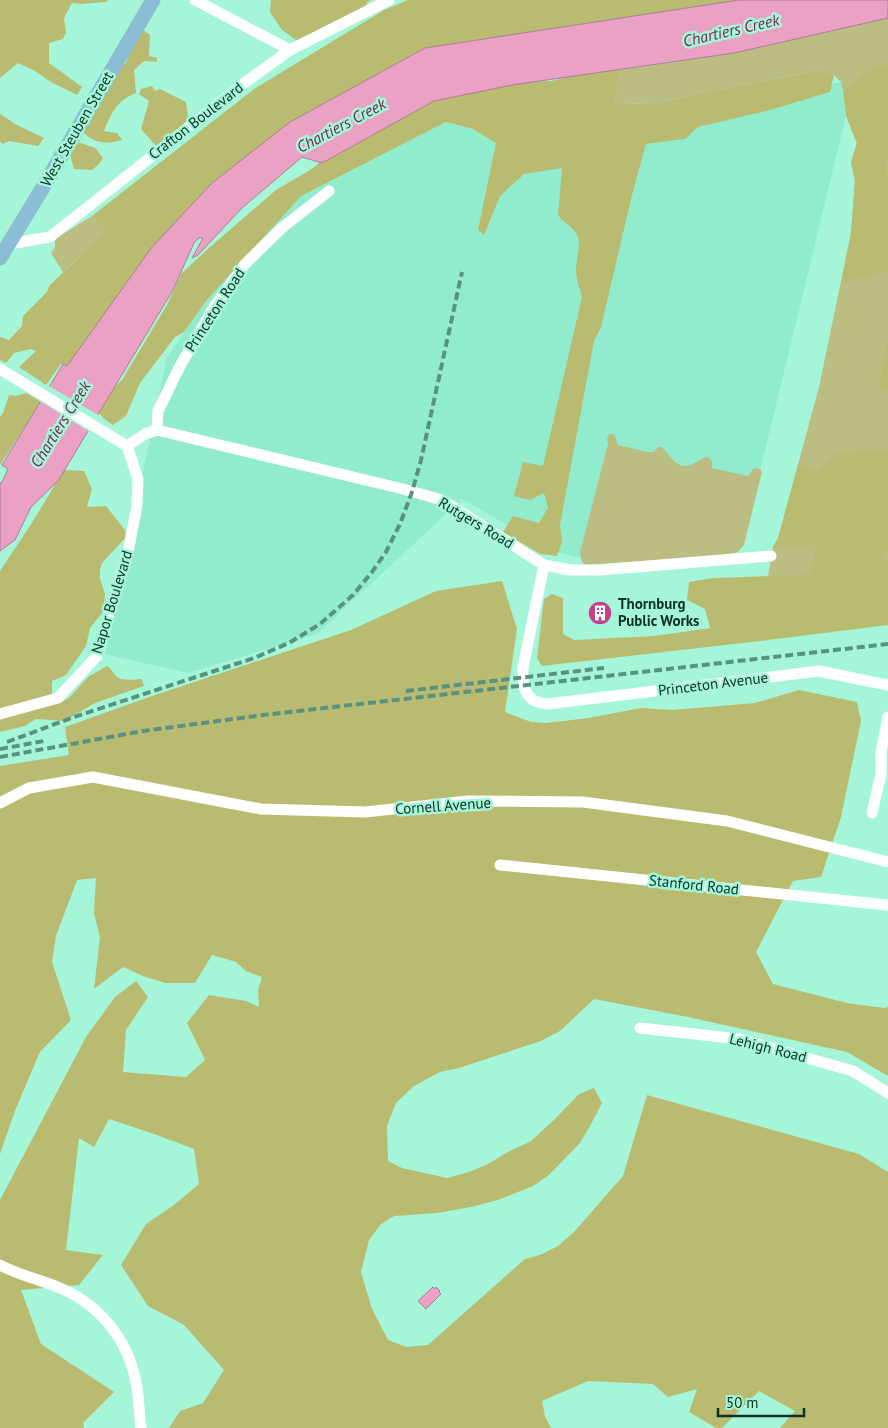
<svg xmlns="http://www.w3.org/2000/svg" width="888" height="1428" viewBox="0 0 888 1428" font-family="'PT Sans',sans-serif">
  <rect width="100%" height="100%" fill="#a5f6d9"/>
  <polygon fill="#91eccd" points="841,82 846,116 757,484 585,559 552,551 462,499 317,634 188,673 105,654 167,357 207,300 301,196 446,122 484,132 812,87"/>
  <g fill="#bcbd82">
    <polygon points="888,15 888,572 766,587 773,547 778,538 819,387 851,233 855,181 851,162 859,136 858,88 843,92 841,82 834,75 816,71 711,91 655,104 614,103 620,70 734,53"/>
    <polygon points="92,216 108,230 63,272 51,253 55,247 55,239"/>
    <path d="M610 434H614L618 445 647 452H654L658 447H662C669 454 677 470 690 465 698 462 700 458 708 457L712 461V468L748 476 754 468 760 469 762 472 744 545 738 552 728 555 586 565 582 562 580 552 608 444 607 438Z"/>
  </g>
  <g fill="#b9bb70">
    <polygon points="0,0 108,0 106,2 81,4 72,3 64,18 66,32 63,39 49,43 49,63 82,87 77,95 51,82 35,71 18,63 0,78"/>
    <polygon points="271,0 371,0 367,2 366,6 299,42 282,30 270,12"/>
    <polygon points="408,0 739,0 425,48 290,122 67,366 61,364 46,385 19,367 36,351 31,349 14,353 6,363 0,360 0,337 9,340 22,326 23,316 47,292 49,286 107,230 92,216 254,89 384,10"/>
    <path d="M141 28 150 35 149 56 157 58V62L144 61 134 70 136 93C117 100 111 114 104 131L117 133 122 140C106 145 93 143 82 131L120 65 126 63 131 48Z"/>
    <path d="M608 64 620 70 614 103 655 104 711 91 816 71 834 75 830 92 770 110 698 127 685 139 646 144 632 195 601 327 594 341 560 525 562 542 557 556 540 554 503 532 513 516 539 523 548 508 544 493 530 500 514 496 523 462 543 466 582 297C580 289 576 279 576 270 576 259 582 246 577 235 573 226 563 223 558 215L562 168 524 174 500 196 484 235 478 230 496 143 473 129 446 122 301 196 207 300 184 332 175 337 140 383 126 416 113 425 103 418 94 406 122 380 167 305 181 274 210 247 276 190 310 170 335 151 437 92 516 82 551 81 572 76Z"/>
    <polygon points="888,65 888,155 886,157 888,194 888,270 841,284 851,233 855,181 851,162 857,144 846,116 843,92 873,67"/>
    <polygon points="152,86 155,91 160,89 186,102 188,117 182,136 157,147 141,129 149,101 139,94 141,89"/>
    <polygon points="0,114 17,125 44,138 38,146 9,141 2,144 0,141"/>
    <polygon points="78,142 95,148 103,158 99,164 92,170 74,169 70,155"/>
    <polygon points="888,340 888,390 879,391"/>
    <polygon points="26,393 41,402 0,465 0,417 3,413 9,395 16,396"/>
    <polygon points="888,451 888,547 880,560 888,560 888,625 760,641 542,666 537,658 544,599 552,594 563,598 563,634 574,640 654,636 710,628 705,609 687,600 689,582 713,578 803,575 811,573 816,545 773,547 778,538 799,463 817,472 838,453"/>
    <path d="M64 470 84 471 92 489 87 507 106 506 125 530 126 537 102 563 100 570V579L105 594 104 605 103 612 90 628 86 646 66 675 52 681V699L62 702 70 697 88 677 107 666C112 669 112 672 116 676 121 682 134 679 142 679L144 686 95 703 65 721 36 719 25 726 0 732V571L30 526Z"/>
    <polygon points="502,581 517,629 505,712 531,722 546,723 589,718 641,708 672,710 755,703 799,690 857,702 861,721 841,817 821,877 793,881 756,952 773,984 847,1003 884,1008 888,1007 888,1076 847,1052 688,1017 594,999 560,1031 541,1041 459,1068 440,1072 414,1086 396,1103 387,1126 388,1161 402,1168 447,1178 469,1172 488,1164 506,1153 531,1141 555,1119 579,1094 594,1088 602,1103 589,1128 579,1144 549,1175 533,1186 498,1200 471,1207 437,1213 394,1216 381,1224 369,1240 361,1272 372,1309 388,1340 406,1347 428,1345 525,1259 540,1255 558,1246 574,1232 623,1176 647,1095 859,1154 888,1172 888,1428 780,1428 795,1411 759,1391 722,1428 716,1428 689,1412 697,1389 668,1397 653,1384 588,1381 542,1401 545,1416 551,1428 169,1428 180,1411 203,1403 224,1370 184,1325 148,1306 121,1265 146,1224 174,1205 199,1184 194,1149 154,1134 109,1119 94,1147 79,1138 66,1250 103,1255 79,1285 21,1290 41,1344 114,1392 83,1423 84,1428 0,1428 0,1200 86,1037 115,997 136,981 148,997 126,1030 123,1072 186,1077 205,1060 187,1023 209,995 246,1001 259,1007 258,990 262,977 246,971 236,962 212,955 195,983 165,983 143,976 123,967 94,989 100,937 94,913 96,878 77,880 56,936 52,962 71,1020 40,1052 16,1108 0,1154 0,766 69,755 65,727 155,695 351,630 436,591"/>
  </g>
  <g fill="#eba1c4" stroke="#a97f95">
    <polygon points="739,0 888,0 888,18 734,53 512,85 434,101 322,163 302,157 242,208 198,255 192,258 203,238 199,238 194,243 173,290 58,481 31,507 15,540 0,551 0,483 2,482 8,469 2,465 63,364 67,366 152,247 212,183 290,122 425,48"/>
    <polygon points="433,1287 435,1289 436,1287 440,1291 439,1292 441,1294 426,1309 418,1301"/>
  </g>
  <polygon fill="#a5f6d9" points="47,385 100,416 90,432 38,400"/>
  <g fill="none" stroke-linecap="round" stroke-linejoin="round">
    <g stroke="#fff" stroke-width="11">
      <polyline points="195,0 290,50"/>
      <polyline points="9,244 50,237 243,84 290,50 389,0"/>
      <polyline points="0,369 127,446 138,479 137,506 129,547 97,656 58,698 0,714"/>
      <polyline points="157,430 158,411 180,366 214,307 245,264 283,227 329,191"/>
      <polyline points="127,446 145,434 157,430 403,489 442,500 544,565 570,570 599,570 771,556"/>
      <path d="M544 565 523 667C522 686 524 702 547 704L819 671 888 685"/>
      <polyline points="0,803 29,788 93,777 261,809 365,812 468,801 583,802 727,821 888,862"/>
      <polyline points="872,813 881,774 881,752 888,717"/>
      <polyline points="500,865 888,905"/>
      <polyline points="640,1028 740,1039 853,1071 888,1093"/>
      <path d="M0 1265C19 1275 41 1280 60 1288 100 1305 128 1340 136 1382 139 1397 139 1413 141 1428"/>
    </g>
    <polyline stroke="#8bbed4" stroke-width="15" points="0,258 42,189 153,0"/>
    <g stroke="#59927e" stroke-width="4" stroke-dasharray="8 4" stroke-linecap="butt">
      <polyline points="406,691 604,668"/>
      <polyline points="7,742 74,717 254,658 289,643 320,624 353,595 372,572 386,552 400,524 412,492 421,460 462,272"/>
      <polyline points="0,749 44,741"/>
      <polyline points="0,757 143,731 263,715 888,644"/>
    </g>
  </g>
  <defs>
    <g id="building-disc" transform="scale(1.25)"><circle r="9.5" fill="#c3418a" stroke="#a5f6d9"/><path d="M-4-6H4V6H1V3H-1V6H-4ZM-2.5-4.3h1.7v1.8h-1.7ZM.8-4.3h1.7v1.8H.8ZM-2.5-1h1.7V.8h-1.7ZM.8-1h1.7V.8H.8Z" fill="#fff"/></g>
  </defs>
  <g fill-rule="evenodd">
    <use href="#building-disc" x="600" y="613"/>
  </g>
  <g text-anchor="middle" stroke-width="5" stroke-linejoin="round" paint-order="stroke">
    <g font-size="15" fill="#0e3126" stroke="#a5f6d9">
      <text transform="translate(196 121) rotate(-38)" y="5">Crafton Boulevard</text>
      <text transform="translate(77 129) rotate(-60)" y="5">West Steuben Street</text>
      <text transform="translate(215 310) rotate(-57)" y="5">Princeton Road</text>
      <text transform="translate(476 523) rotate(31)" y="5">Rutgers Road</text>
      <text transform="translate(112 602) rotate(-73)" y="5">Napor Boulevard</text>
      <text transform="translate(713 684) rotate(-7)" y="5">Princeton Avenue</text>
      <text transform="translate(443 806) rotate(-4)" y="5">Cornell Avenue</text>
      <text transform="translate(694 885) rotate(6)" y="5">Stanford Road</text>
      <text transform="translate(768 1048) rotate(14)" y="5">Lehigh Road</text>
    </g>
    <g font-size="15" font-weight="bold" fill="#0e3126" stroke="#a5f6d9" text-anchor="start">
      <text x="618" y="609">Thornburg<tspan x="618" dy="17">Public Works</tspan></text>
    </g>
    <g font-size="16" font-style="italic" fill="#792554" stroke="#a5f6d9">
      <text transform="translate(731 30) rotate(-13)" y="6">Chartiers Creek</text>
      <text transform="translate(341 125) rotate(-28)" y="6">Chartiers Creek</text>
      <text transform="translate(60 424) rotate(-58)" y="6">Chartiers Creek</text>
    </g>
  </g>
  <path d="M718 1408v8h86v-8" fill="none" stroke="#0e3126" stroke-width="2.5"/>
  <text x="726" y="1408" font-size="15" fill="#0e3126" stroke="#a5f6d9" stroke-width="4" paint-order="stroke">50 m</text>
</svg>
